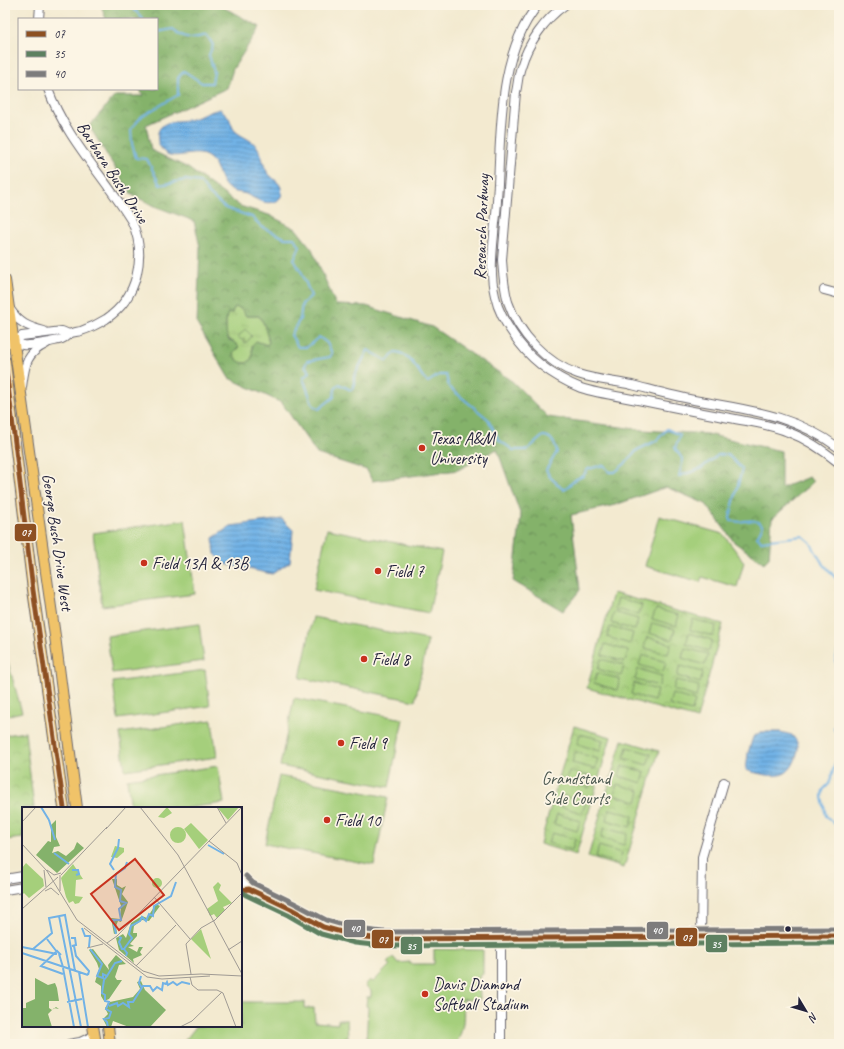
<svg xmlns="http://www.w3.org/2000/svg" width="844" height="1049" viewBox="0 0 844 1049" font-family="Caveat,sans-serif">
  <defs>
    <pattern id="grass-tufts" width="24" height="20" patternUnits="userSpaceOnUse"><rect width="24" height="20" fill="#a5cf7b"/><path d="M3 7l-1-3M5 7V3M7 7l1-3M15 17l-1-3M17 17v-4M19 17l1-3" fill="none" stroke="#8eb16b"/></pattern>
    <pattern id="forest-crowns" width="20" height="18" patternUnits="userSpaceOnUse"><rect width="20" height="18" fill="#84b26b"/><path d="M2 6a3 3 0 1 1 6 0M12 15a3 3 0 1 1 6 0" fill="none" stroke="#6c9059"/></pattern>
    <pattern id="cemetery-stones" width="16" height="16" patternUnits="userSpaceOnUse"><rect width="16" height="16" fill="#a5cf7b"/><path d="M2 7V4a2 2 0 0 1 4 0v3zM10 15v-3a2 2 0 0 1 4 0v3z" fill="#8eb16b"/></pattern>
    <pattern id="park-crowns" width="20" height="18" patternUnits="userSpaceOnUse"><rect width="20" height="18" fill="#a5cf7b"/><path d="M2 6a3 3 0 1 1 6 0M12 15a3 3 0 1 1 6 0" fill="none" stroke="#8eb16b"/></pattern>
    <pattern id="water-rules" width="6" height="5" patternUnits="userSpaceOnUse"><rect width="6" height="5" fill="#71b2e6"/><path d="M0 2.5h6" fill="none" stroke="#5c90bc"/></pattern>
  </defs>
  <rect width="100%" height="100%" fill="#fcf5e5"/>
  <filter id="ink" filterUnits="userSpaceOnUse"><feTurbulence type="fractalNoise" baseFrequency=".025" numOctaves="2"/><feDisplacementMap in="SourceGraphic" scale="8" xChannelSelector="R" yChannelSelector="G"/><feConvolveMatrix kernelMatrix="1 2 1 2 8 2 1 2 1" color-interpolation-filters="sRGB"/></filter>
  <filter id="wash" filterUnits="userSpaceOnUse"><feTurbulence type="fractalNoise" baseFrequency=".012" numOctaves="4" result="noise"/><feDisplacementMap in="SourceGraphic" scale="16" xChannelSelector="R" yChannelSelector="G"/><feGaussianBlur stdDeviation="0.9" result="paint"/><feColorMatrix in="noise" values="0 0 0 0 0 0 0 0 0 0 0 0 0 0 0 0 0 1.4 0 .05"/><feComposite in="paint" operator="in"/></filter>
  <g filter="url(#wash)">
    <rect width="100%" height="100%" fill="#f3ead0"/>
    <path fill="url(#grass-tufts)" stroke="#64785b" d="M236 307C243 308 243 311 246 316H259L264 324 269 342 267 345 256 341 252 345C252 350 253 356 251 359 246 368 234 360 233 353L237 349 234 342 230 340 226 334V316Z"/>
    <path fill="url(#forest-crowns)" stroke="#536a53" fill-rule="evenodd" d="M101 5H219L260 27 233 69 227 88 146 125 151 150 188 168 240 206 269 215 296 229 312 249 336 305 366 306 432 327 513 382 548 417 643 430 707 434 781 451V488L809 477 813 482 772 519 769 558 764 563 734 542 706 504 666 487 615 505 571 515 580 590 563 611 513 581 521 516 497 449 458 470 372 481 367 470 317 454 282 403 229 378 197 324 200 247 194 221 157 207 132 195 89 126 115 96H143L140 89H157V19H106ZM236 307C243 308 243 311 246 316H259L264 324 269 342 267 345 256 341 252 345C252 350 253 356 251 359 246 368 234 360 233 353L239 347 234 342 229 340C225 335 225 319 228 313H232L234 308Z"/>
    <polygon fill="url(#cemetery-stones)" stroke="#64785b" points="245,329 252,336 246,343 238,337"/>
    <g fill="url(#park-crowns)" stroke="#64785b">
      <polygon points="613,593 723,624 697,719 587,688"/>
      <polygon points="574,726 611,737 576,855 540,844"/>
      <polygon points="25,732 34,808 23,808 23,838 5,840 5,735"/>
      <polygon points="622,740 659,751 624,868 588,857"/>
    </g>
    <g fill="#a5cf7b" stroke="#64785b">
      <polygon points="659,516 723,534 744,562 737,587 702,577 700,582 645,566"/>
      <polygon points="185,520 195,594 102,606 93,533"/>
      <polygon points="327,529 442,552 429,613 314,590"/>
      <polygon points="618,598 642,605 638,615 615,609"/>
      <polygon points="656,609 679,615 676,626 652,619"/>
      <polygon points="614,612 638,619 635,630 611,623"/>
      <polygon points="313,617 428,640 415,701 300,678"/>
      <polygon points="693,619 716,626 713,636 690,630"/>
      <polygon points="652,623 675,629 672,640 649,633"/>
      <polygon points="199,624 204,661 112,673 107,636"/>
      <polygon points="610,627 633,633 630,644 607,637"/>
      <polygon points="689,633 712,640 709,651 686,644"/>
      <polygon points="647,637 671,644 668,654 644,648"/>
      <polygon points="605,644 628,651 625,662 602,655"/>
      <polygon points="685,648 708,654 705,665 682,658"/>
      <polygon points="5,652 22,712 5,716"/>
      <polygon points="642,655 666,662 663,672 639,665"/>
      <polygon points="601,659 624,665 621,676 598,669"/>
      <polygon points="680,666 703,672 700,683 677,676"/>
      <polygon points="638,669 662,676 659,686 635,680"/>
      <polygon points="205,670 210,706 118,719 113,682"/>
      <polygon points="597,673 620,679 617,690 594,683"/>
      <polygon points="676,680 699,686 696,697 673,690"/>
      <polygon points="634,683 657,690 654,701 631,694"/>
      <polygon points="672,694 695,701 692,711 669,705"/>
      <polygon points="294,698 403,719 389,787 280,766"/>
      <polygon points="212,720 217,757 125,770 120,733"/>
      <polygon points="580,734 603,740 600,751 577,744"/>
      <polygon points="627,747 651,754 647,765 624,758"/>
      <polygon points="575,752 598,759 595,769 572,763"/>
      <polygon points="218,766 224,803 187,808 131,808 127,779"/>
      <polygon points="622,766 645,772 642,783 619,776"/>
      <polygon points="569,771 593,777 589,788 566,781"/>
      <polygon points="279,776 388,797 374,865 265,844"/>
      <polygon points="617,784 640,791 637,802 614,795"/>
      <polygon points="562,796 586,802 582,813 559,806"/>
      <polygon points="610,809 633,816 630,827 607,820"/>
      <polygon points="557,814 580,821 577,831 554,824"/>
      <polygon points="604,828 627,834 624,845 601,838"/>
      <polygon points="552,833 575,839 572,850 548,843"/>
      <polygon points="599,846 622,853 619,864 596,857"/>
      <path d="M434 949 483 950V974L479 975 480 999 462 1000C465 1015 464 1028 457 1042L455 1044H366L368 1007 366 1006 367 997H371V991L365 985 370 980 373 982 390 965 387 963 393 957 398 963 410 962V964H434Z"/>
      <polygon points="241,1002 305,1002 305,1008 314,1008 315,1022 338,1024 338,1020 347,1020 348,1037 345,1037 345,1044 182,1044 195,1028 195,1026 241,1026"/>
    </g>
    <g fill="url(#water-rules)" stroke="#4a6a90">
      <path d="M220 109C224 112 227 115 229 118 231 122 232 128 235 131 243 138 254 140 259 150 263 157 263 166 267 172 271 178 279 181 281 188 285 202 271 205 260 201 255 199 251 196 246 194 240 192 235 193 229 189 218 182 220 165 208 157 194 147 170 165 161 148 158 143 157 138 158 133 159 128 163 124 168 123 176 120 184 121 192 119 202 116 210 111 220 109Z"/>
      <polygon points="282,519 293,530 290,562 272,574 225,564 215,554 213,538 231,526"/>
      <path d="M761 732H780L792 735C794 738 797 741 798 745 799 755 792 771 783 774 773 778 756 773 746 770L748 753 753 737Z"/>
    </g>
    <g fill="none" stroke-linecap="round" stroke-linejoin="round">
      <g stroke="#71b2e6" stroke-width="2">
        <polyline points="133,5 133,8 143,19"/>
        <path d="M157 32 173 29C186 40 192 39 207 35L213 45 209 55 214 72 212 83H202L184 71 178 78V95L142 116 131 129 132 144 136 158 147 159 160 185 185 180 200 182 209 194 225 208 252 217 262 227 285 238H294L300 246 294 260 302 273 311 296 302 304 300 319 291 335 298 347H307L319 337 327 343 332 353 330 357 307 361 305 366 310 372 303 378 313 405 319 409 334 397 335 389 339 384 351 390 354 388V377L368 350 387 361 395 352C408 352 418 370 425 380L428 382 439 375H446L449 387 488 419 499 440 513 450H527L543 436C552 436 555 444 557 452L546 470 550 477 564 490 576 479 583 476 588 469 604 465 609 472H615L627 462 637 450 656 441 667 429 680 435 675 448 683 460 679 476 700 469 718 455 727 454 742 469 730 517 731 520C742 526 752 514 763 526L757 537 761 541 803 536 810 542 821 561 839 582"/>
        <polyline points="839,644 836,660 839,688"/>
        <polyline points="839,715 834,728 839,742"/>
        <polyline points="839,750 829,784 823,790 822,797 826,816 839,828"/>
      </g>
    </g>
  </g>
  <g filter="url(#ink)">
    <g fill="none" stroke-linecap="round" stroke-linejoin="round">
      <g stroke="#6b686f" stroke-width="10">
        <g id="minor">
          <path d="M538 5C499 52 501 126 498 184 497 197 497 210 495 223 493 248 489 272 495 296 498 311 505 322 513 334 529 359 554 377 581 388 599 394 624 397 643 401 672 407 701 413 730 418 749 422 770 424 788 432 807 439 823 450 839 463"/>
          <path d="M565 5C545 19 528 43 521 67 518 75 518 84 516 92L502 260C503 275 504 288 508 302 519 334 546 363 578 374 596 380 614 381 632 385 652 390 673 396 694 400 748 410 793 414 839 448"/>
          <polyline points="39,19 40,5"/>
          <polyline points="824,290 839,294"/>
          <path d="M10 309C19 323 28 327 44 331"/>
          <polyline points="14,342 22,336 62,331 69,334"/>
          <path d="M5 343C14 342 15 343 23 345 31 346 42 343 50 342 54 341 59 340 62 339 65 338 67 335 69 334 73 332 77 332 81 331 90 328 98 324 106 319 138 298 147 255 132 222 105 177 66 139 48 89"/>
          <path d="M22 387C25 366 25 354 46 344"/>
          <polyline points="5,879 23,876"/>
          <polyline points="241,881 249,889 291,909 323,927 356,936 383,939 839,936"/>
          <polyline points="5,890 23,887"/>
          <polyline points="701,937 702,857 724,782"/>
          <polyline points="69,1044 80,1042 95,1035"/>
          <polyline points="501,1044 501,938"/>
        </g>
      </g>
      <g stroke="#6b686f" stroke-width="12">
        <g id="major">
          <polyline points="5,280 55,636 77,808"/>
          <polyline points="5,361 33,590 64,808"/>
          <polyline points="93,1026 96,1044"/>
          <polyline points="108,1026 110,1044"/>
        </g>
      </g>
      <use href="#minor" stroke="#fff" stroke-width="8"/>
      <use href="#major" stroke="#f0c369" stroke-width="10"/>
      <g stroke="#fcf5e5" stroke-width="8">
        <g id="bus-1">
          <polyline points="5,361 33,590 64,808"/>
          <polyline points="241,890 249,889 291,909 323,927 356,936 383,939 839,936"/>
        </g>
      </g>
      <g stroke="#fcf5e5" stroke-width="8">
        <polyline id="bus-2" points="241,891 246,895 288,915 321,934 355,943 382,946 839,943"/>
      </g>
      <g stroke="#fcf5e5" stroke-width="8">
        <polyline id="bus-3" points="246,876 253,883 294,903 326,920 357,929 383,932 839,929"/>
      </g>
      <use href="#bus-1" stroke="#8d5022" stroke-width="5"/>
      <use href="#bus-2" stroke="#5d8060" stroke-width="5"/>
      <use href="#bus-3" stroke="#7d7c7c" stroke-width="5"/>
    </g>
  </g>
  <g fill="#c8321e" stroke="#fcf5e5" stroke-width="1.5">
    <circle cx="422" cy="448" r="4"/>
    <circle cx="144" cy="563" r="4"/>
    <circle cx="378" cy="571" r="4"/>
    <circle cx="364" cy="659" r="4"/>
    <circle cx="341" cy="743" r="4"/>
    <circle cx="327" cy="820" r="4"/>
    <circle cx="425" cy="994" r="4"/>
  </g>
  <circle fill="#22223b" stroke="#fcf5e5" stroke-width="1.5" cx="788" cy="929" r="3.5"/>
  <g text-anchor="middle" stroke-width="3.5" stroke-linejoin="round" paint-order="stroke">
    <g font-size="17" fill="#22223b" stroke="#fcf5e5">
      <text transform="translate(113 172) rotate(57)" y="6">Barbara Bush Drive</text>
      <text transform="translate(481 227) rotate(-88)" y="6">Research Parkway</text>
      <text transform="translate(58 542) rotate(82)" y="6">George Bush Drive West</text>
    </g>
    <g font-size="17" fill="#22223b" stroke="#fcf5e5" text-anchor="start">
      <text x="430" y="444">Texas A&amp;M<tspan x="430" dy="20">University</tspan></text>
      <text x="152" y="569">Field 13A &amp; 13B</text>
      <text x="386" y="577">Field 7</text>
      <text x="372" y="665">Field 8</text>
      <text x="349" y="749">Field 9</text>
      <text x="335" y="826">Field 10</text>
      <text x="433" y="990">Davis Diamond<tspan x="433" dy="20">Softball Stadium</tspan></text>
    </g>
    <g font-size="17" fill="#49564e" stroke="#fcf5e5">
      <text x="576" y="784">Grandstand<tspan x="576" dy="20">Side Courts</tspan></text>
    </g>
  </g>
  <g transform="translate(22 807)">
    <rect width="220" height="220" fill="#f3ead0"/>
    <path d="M145 0 150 6 142 11 136 10ZM195 0H217L206 13Z" fill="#a5cf7b"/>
    <path d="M34 13V30L38 39 32 40 30 46 36 44 44 49 52 42 55 35 62 41 35 66 14 48 26 34 29 35V18ZM90 72H95V78L100 81 104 79 100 87 106 95 99 115 96 114 94 119 95 126 92 127 89 111 98 112 99 99ZM134 97 138 99 127 114 120 113 112 119 111 126H115V129L108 137 112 139 106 140 115 145 117 140H121L118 145 120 148 111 152 112 156 97 143 94 131 101 127 104 131 109 116 120 109 125 111ZM71 142 87 163 86 158 94 148 104 157 97 158 93 170 95 173H100L87 192 82 194 79 189V179L73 175 77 162 75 156 67 143ZM13 171 26 178 33 176 35 181 37 194H27V201L30 203 34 200 37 202 32 201 26 207 30 220H0V196L1 201H4V196L13 192ZM119 174 123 183 144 203 128 220H107L91 214 89 220H85L81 212 86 207 83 201 88 195 111 190 118 182 115 175Z" fill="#84b26b"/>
    <path d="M4 56 21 72 22 79 7 91 2 86 0 88V61Z" fill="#a5cf7b"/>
    <path d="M169 16 186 33 177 42 162 22ZM51 57 61 72 54 73 53 89 61 90 57 96 53 97 51 94 47 96 44 90 39 71ZM196 75 199 78 197 83 210 96 201 100 203 103 195 111 192 107 188 109 185 102 196 94 191 80ZM179 122 189 152 169 132Z" fill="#a5cf7b"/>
    <path d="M93 39 102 41V45L95 51 89 50Z" fill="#a5cf7b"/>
    <path d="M148 28a8 8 0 1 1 16 0a8 8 0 1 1-16 0ZM130 76a5 5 0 1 1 10 0a5 5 0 1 1-10 0Z" fill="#a5cf7b"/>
    <path fill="none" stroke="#71b2e6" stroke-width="2" d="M19 0 27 13M27 13 33 33M186 38 202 47M32 46 47 57M50 63H56L57 67 54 68M92 63 88 57 96 41 97 32M94 66 93 80 99 83 98 94 104 96 97 102 99 113H91L94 127M94 67 103 61 105 55M37 109 59 220M60 121 63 129H68L67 140M97 130 99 131 97 135 100 142H102M49 131H53L54 138 50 139M25 132 35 145M52 139 54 149 67 164 66 168M0 140 35 147M11 142 30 126 27 111 43 108 53 164M68 142 80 157 75 169 81 171V167L85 169 82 173 80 186 83 188V194L87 195 84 202 89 205 87 211 82 212 85 215 86 220M0 146 66 168M37 147 41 160M39 148 35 144 19 159 41 167M104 149 105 146 102 142 110 131 107 127 109 119 118 114 120 110 124 114 127 107 131 109 132 99 149 89 154 75M41 161 52 220M57 165 66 220M85 169 93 156 100 154M119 169 117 176 120 181M45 195 60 192M87 199 95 196 96 199 101 196 107 200 106 195H111L121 179H128L131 184 135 180 140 183 141 176 144 177 145 175 146 178 151 175 155 178 160 175 168 177"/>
    <path fill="none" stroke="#9f9a94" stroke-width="1" d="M118 0 156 48 220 167M195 0 204 16M0 15 14 0M84 22 104 0M187 34 215 56 220 68M0 37 25 64 55 113 121 164 137 169 179 167 220 169M22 63 24 80M25 63 32 68 39 66M39 68 85 20M23 84 29 81 37 88M38 84V68M132 90 168 132M0 102 36 70M192 114 220 86M62 121 125 170 140 172 188 169M85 136 95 129 220 0M65 141 81 137M206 143 220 134M114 159 154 118M169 167 164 137 179 121 193 113M168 170 170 178 176 183H195L201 186 214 220M158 220 170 214 200 185"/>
    <path fill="#c8321e" fill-opacity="0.15" stroke="#c8321e" stroke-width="2" d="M113 52 142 88 97 123 69 87Z"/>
    <rect width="220" height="220" fill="none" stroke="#22223b" stroke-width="2"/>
  </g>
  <g stroke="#fcf5e5" stroke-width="1.5">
    <rect x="14" y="523" width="23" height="19" rx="4" fill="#8d5022"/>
    <rect x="343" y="919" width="23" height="19" rx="4" fill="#7d7c7c"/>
    <rect x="646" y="921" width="23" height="19" rx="4" fill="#7d7c7c"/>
    <rect x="675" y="927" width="23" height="20" rx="4" fill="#8d5022"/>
    <rect x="371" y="929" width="23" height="20" rx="4" fill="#8d5022"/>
    <rect x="705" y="934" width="23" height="19" rx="4" fill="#5d8060"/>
    <rect x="400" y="936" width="23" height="19" rx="4" fill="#5d8060"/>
  </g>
  <g font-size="11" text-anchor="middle" font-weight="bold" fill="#fff">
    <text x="26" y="536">07</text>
    <text x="355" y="932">40</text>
    <text x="657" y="934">40</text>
    <text x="687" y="941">07</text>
    <text x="383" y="943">07</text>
    <text x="716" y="948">35</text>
    <text x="411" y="950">35</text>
  </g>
  <rect width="844" height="1049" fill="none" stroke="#fcf5e5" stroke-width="20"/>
  <rect x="18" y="18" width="140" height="72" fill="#fcf5e5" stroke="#a5a1a1"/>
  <rect x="26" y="31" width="20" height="6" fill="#8d5022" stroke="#a5a1a1"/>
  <text x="54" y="38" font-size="12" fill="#22223b">07</text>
  <rect x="26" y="51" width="20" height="6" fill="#5d8060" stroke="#a5a1a1"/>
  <text x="54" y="58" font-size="12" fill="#22223b">35</text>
  <rect x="26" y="71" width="20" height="6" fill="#7d7c7c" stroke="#a5a1a1"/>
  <text x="54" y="78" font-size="12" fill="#22223b">40</text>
  <g transform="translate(806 1011) rotate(128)" stroke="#fcf5e5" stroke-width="3" paint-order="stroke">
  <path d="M0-3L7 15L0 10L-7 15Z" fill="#22223b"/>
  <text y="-6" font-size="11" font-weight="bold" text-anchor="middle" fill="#22223b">N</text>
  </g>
</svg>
